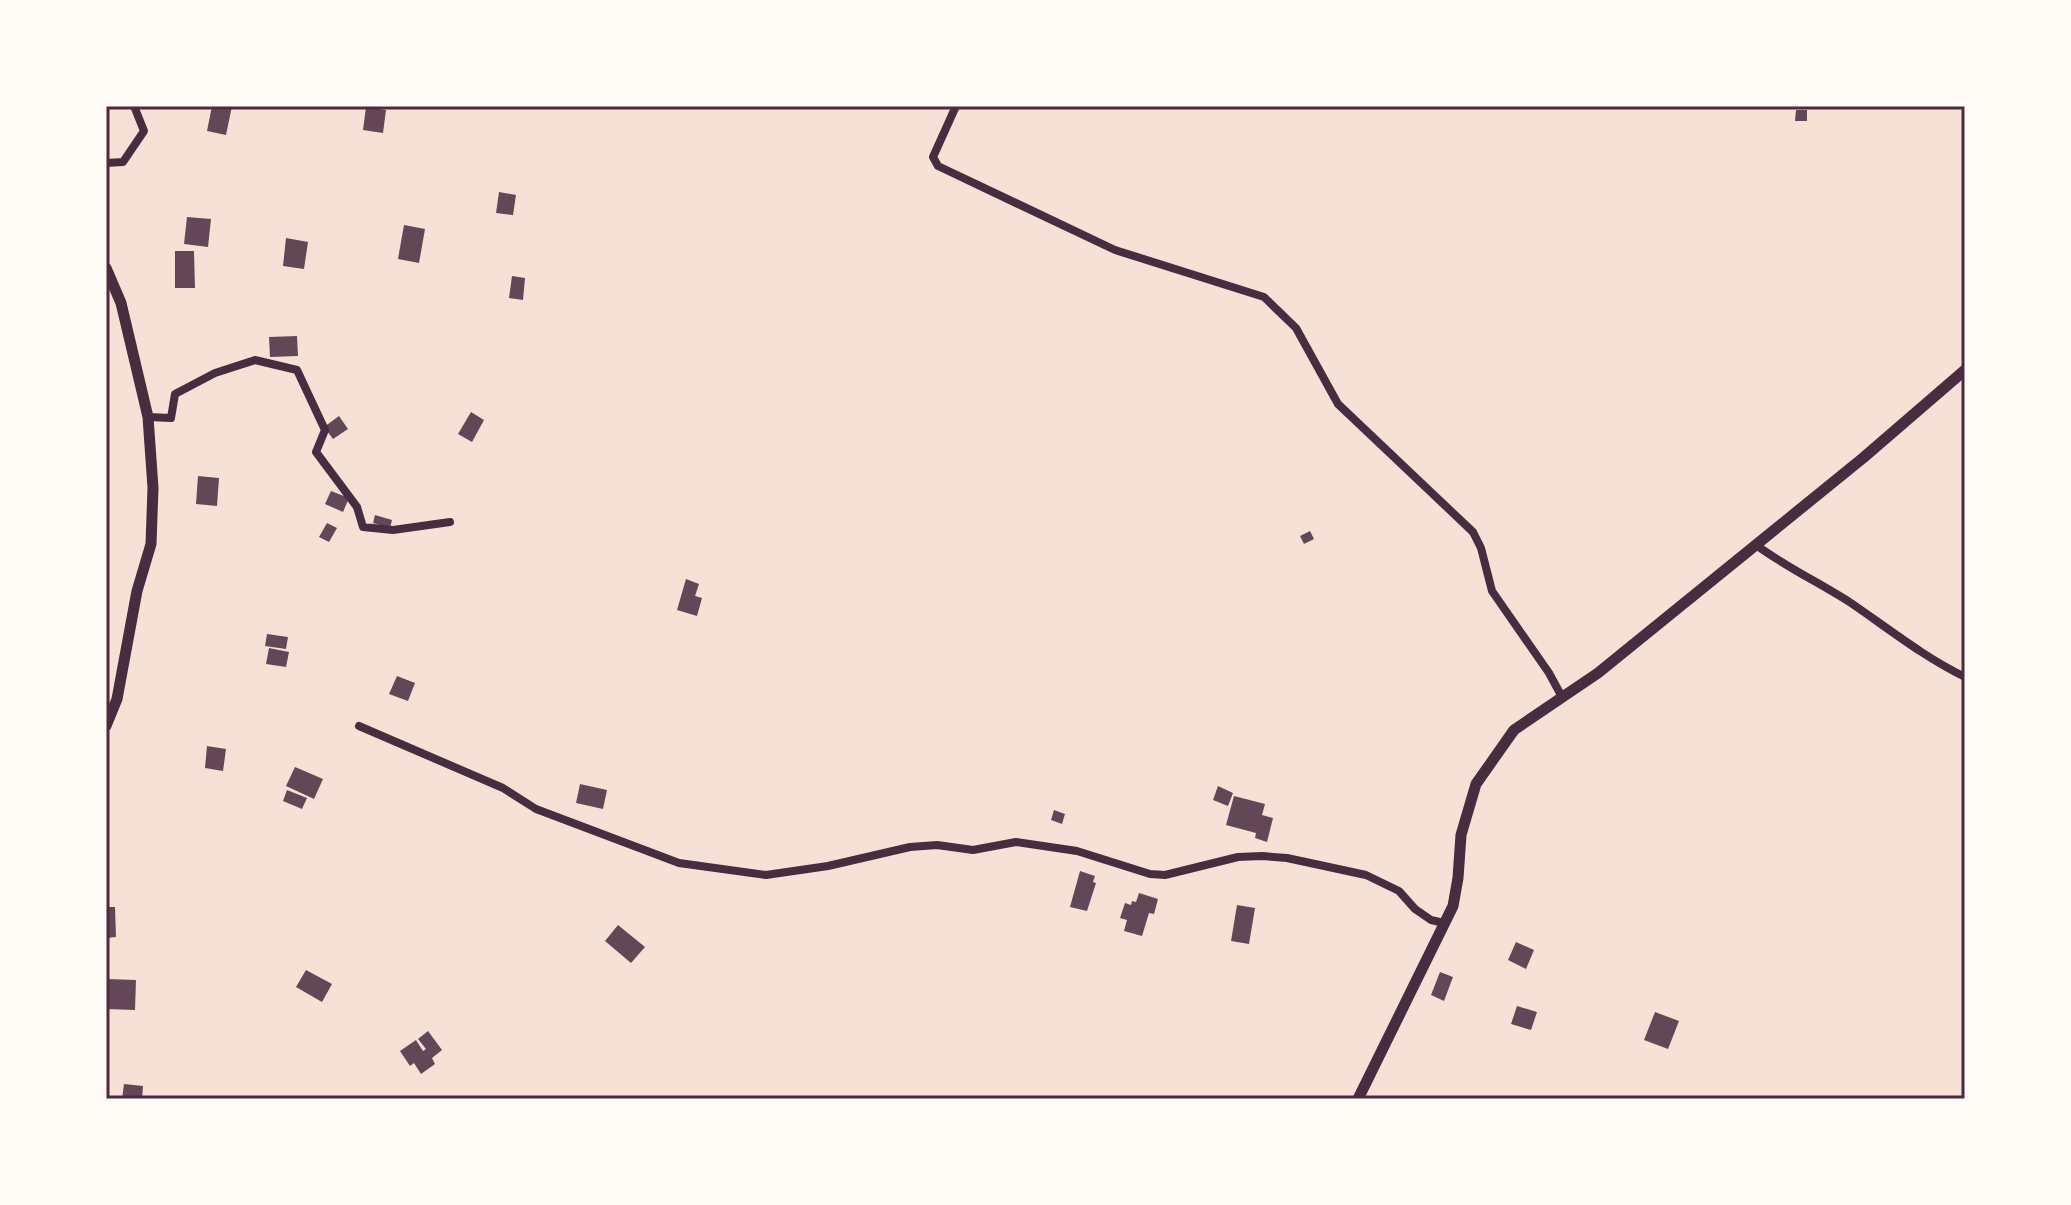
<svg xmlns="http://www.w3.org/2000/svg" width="2071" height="1205" viewBox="0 0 2071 1205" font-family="Georgia,serif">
  <rect width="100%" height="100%" fill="#f7e1d7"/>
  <g fill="#644757">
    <polygon points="212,106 232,106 226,135 207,131"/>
    <polygon points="366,107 386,110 383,133 363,130"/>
    <polygon points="1796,110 1807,110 1807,121 1795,121"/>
    <polygon points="499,192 516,195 513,215 496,213"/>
    <polygon points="187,217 211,219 208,247 184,244"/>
    <polygon points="404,225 425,229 419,263 398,259"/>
    <polygon points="286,238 308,242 304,269 283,266"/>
    <polygon points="175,251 194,251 195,288 175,288"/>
    <polygon points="512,276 525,278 523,300 509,298"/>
    <polygon points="297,336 298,356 270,357 269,337"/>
    <polygon points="471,412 484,420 472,442 458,434"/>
    <polygon points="339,416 348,429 333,439 324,427"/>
    <polygon points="198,476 219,478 217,506 196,504"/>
    <polygon points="331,491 349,498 343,512 325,504"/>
    <polygon points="375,515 392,520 390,528 373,523"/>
    <polygon points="327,523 337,528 329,542 319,537"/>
    <polygon points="1310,531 1314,539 1304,544 1300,536"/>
    <polygon points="686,579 699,584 695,596 702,598 697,616 677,610"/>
    <polygon points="267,634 288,637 286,649 265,646"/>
    <polygon points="269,648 289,652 286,667 266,664"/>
    <polygon points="397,676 415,683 408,701 389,694"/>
    <polygon points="207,746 226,749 223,771 205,768"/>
    <polygon points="295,767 323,779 314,799 286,786"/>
    <polygon points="580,784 607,790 603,809 576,803"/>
    <polygon points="1218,786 1233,793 1228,806 1213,800"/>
    <polygon points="287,790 307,798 302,809 283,801"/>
    <polygon points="1234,796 1265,804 1262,815 1273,818 1267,842 1255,838 1256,833 1226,825"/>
    <polygon points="1054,810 1065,814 1062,824 1051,820"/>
    <polygon points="1080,871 1095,876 1093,882 1096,883 1087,911 1070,907"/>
    <polygon points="1139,893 1158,899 1154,914 1149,913 1142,936 1124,931 1127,920 1120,918 1125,903 1131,905 1132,901 1136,902"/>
    <polygon points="1237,905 1255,908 1249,944 1231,941"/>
    <polygon points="106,907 115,907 116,937 106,938"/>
    <polygon points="618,925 645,947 631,963 605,941"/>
    <polygon points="1516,942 1534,950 1526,969 1508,960"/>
    <polygon points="306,970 332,984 322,1002 296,987"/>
    <polygon points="1440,972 1453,977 1444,1001 1431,995"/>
    <polygon points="107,979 136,980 135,1010 106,1009"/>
    <polygon points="1517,1006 1537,1012 1531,1030 1511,1024"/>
    <polygon points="1655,1012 1679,1021 1668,1049 1644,1040"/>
    <polygon points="428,1031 442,1050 432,1058 435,1064 421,1074 414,1063 410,1066 400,1051 416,1040 423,1051 426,1049 418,1039"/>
    <polygon points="124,1084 143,1086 142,1099 122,1099"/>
  </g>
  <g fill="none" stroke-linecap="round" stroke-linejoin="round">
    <g stroke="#4a2c40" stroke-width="8">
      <polyline points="956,106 933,157 938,166 1115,250 1264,297 1296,328 1338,404 1473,532 1481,548 1492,591 1549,673 1562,697"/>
      <polyline points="106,163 123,162 144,131 134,106"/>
      <polyline points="148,417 171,418 175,394 215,373 255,360 297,370 325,430 316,452 357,507 363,527 393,530 450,522"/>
      <path d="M1756 545C1786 567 1820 583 1851 603 1889 629 1924 657 1965 677"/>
      <polyline points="359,726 503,788 536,809 679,863 766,875 828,866 910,847 937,845 973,850 1016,842 1077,851 1150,874 1165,875 1238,857 1262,856 1287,858 1366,875 1399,891 1415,909 1431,920 1444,923"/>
    </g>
    <g stroke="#4a2c40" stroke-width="11">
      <polyline points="106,268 121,303 148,417 153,488 151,544 137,591 117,699 106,726"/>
      <polyline points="1358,1099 1453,906 1458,878 1461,835 1476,784 1514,730 1598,673 1863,458 1965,370"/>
    </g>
  </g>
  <rect width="2071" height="1205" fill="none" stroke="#fffaf5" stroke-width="216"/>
  <rect x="108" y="108" width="1855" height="989" fill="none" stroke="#4a2c40" stroke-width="3"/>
</svg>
